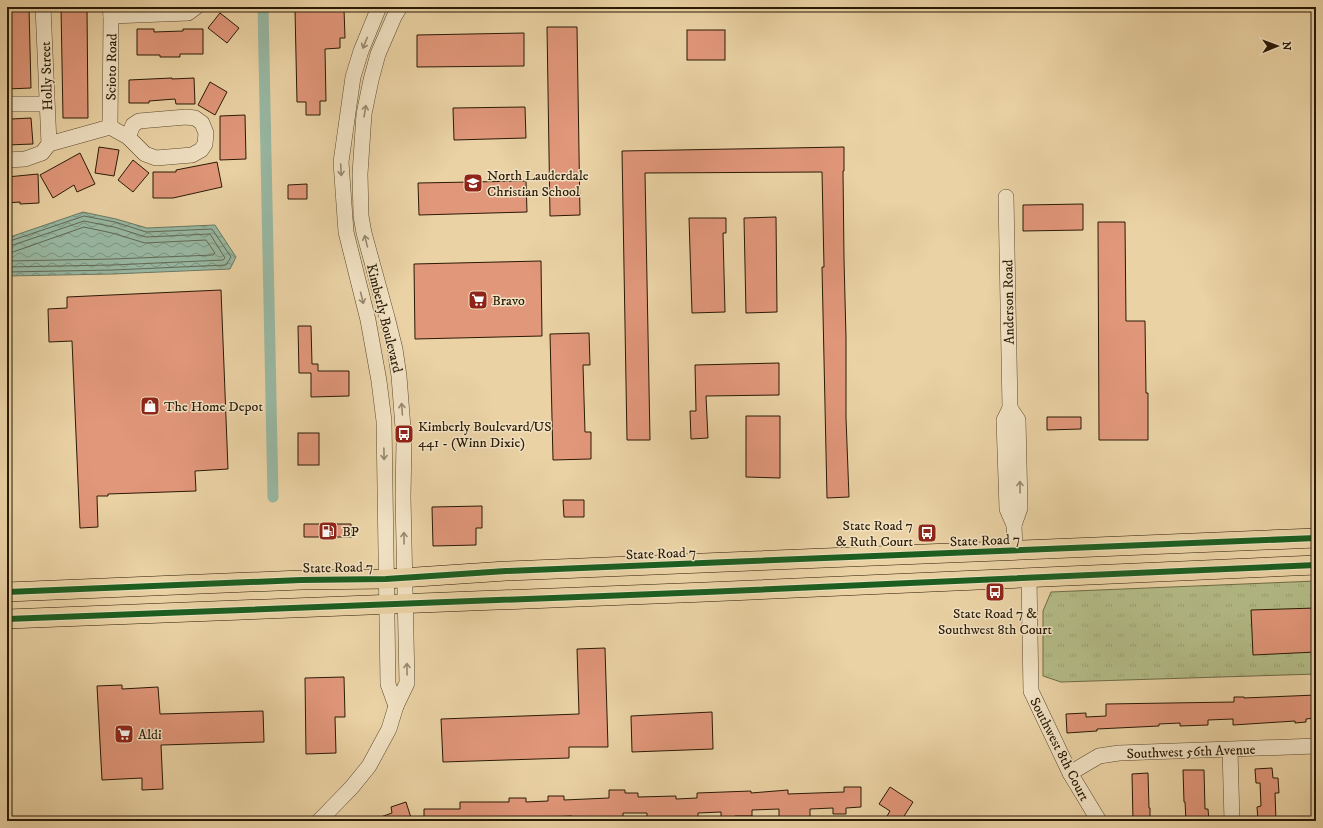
<svg xmlns="http://www.w3.org/2000/svg" width="1323" height="828" viewBox="0 0 1323 828" font-family="'IM FELL DW Pica',serif">
  <defs>
    <pattern id="grass-tufts" width="24" height="20" patternUnits="userSpaceOnUse"><rect width="24" height="20" fill="#b4bd88"/><path d="M3 7l-1-3M5 7V3M7 7l1-3M15 17l-1-3M17 17v-4M19 17l1-3" fill="none" stroke="#9ba274"/></pattern>
    <pattern id="water-waves" width="16" height="10" patternUnits="userSpaceOnUse"><rect width="16" height="10" fill="#98b8a3"/><path d="M0 5q4-4 8 0t8 0" fill="none" stroke="#7c9583"/></pattern>
  </defs>
  <rect width="100%" height="100%" fill="#ead2a4"/>
  <filter id="stains"><feTurbulence type="fractalNoise" baseFrequency=".005" numOctaves="4"/><feColorMatrix values="0 0 0 0 .2 0 0 0 0 .09 0 0 0 0 .02 0 0 0 .5 -.17"/></filter>
  <radialGradient id="worn" r=".72"><stop offset=".6" stop-color="#630" stop-opacity="0"/><stop offset="1" stop-color="#630" stop-opacity=".3"/></radialGradient>
  <polygon fill="url(#grass-tufts)" stroke="#6f6c46" points="1316,581 1316,674 1061,682 1043,676 1043,611 1051,592"/>
  <polygon fill="url(#water-waves)" stroke="#6c7964" points="83,212 116,219 147,228 215,225 236,257 230,269 113,274 7,276 7,238"/>
  <g fill="none" stroke-linecap="round" stroke-linejoin="round">
    <g stroke="#616954" stroke-width="1">
      <polyline points="7,242 84,216 115,222 146,232 212,229 231,257 226,265 113,270 7,272"/>
      <polyline points="7,247 84,221 114,227 146,237 210,234 225,258 223,260 113,265 7,267"/>
      <polyline points="7,253 13,252 84,227 112,233 145,243 206,240 215,253 213,255 113,259 7,261"/>
    </g>
    <polyline stroke="#98b8a3" stroke-width="11" points="263,7 273,497"/>
  </g>
  <g fill="#e1977a" stroke="#2a1a05">
    <polygon points="61,7 87,7 88,118 63,118"/>
    <polygon points="7,8 29,8 31,88 7,89"/>
    <polygon points="344,9 345,38 340,38 340,48 325,49 326,101 320,101 320,115 306,115 306,102 297,102 295,10"/>
    <polygon points="220,13 239,28 227,43 208,28"/>
    <polygon points="547,27 577,27 580,215 550,216"/>
    <polygon points="137,29 154,29 154,32 183,31 183,29 203,29 203,54 180,54 180,57 160,57 160,55 137,55"/>
    <rect x="687" y="30" width="38" height="30"/>
    <polygon points="524,33 524,66 417,67 417,35"/>
    <polygon points="172,78 172,79 194,78 195,104 176,104 175,99 149,101 149,103 129,103 129,80"/>
    <polygon points="210,82 227,92 215,115 198,105"/>
    <polygon points="525,107 526,138 454,140 453,108"/>
    <polygon points="245,115 246,159 220,160 220,116"/>
    <polygon points="31,118 33,144 7,145 7,120 11,120 11,119"/>
    <polygon points="99,147 119,150 114,176 95,173"/>
    <polygon points="844,147 844,171 843,171 844,259 846,338 846,418 849,497 827,498 822,267 824,267 822,172 645,173 650,440 627,440 622,151"/>
    <polygon points="80,153 95,184 77,192 74,185 53,198 40,175"/>
    <polygon points="133,160 149,173 133,192 118,180"/>
    <polygon points="217,162 222,187 173,198 153,198 153,172 176,172 176,170"/>
    <polygon points="38,174 39,203 20,204 20,202 7,203 7,177"/>
    <polygon points="526,181 527,212 419,215 418,183"/>
    <polygon points="307,184 307,199 288,199 288,185"/>
    <polygon points="1083,204 1083,230 1023,231 1023,205"/>
    <polygon points="776,217 777,312 746,313 744,218"/>
    <polygon points="689,218 726,218 726,233 723,233 725,312 692,313"/>
    <polygon points="1098,222 1125,222 1126,321 1145,321 1146,393 1148,393 1148,440 1099,440"/>
    <polygon points="541,261 542,336 415,339 414,264"/>
    <polygon points="221,290 228,469 195,471 196,491 108,494 108,496 97,496 98,527 80,528 72,341 49,342 48,309 67,308 67,297"/>
    <polygon points="298,326 311,326 312,364 318,364 318,371 349,371 349,396 311,397 311,373 299,373"/>
    <polygon points="589,333 590,365 583,365 585,432 591,432 591,459 553,460 550,334"/>
    <polygon points="779,363 779,395 706,396 708,438 691,439 690,411 696,411 695,365"/>
    <polygon points="746,416 780,416 780,478 746,477"/>
    <polygon points="1047,417 1081,417 1081,429 1047,430"/>
    <rect x="298" y="433" width="21" height="32"/>
    <polygon points="563,500 584,500 584,517 564,517"/>
    <polygon points="482,506 482,528 476,528 476,545 433,546 432,507"/>
    <polygon points="304,524 351,524 352,537 304,537"/>
    <polygon points="1316,608 1316,652 1253,655 1251,610"/>
    <polygon points="605,648 608,747 569,747 569,758 443,762 441,719 579,714 577,649"/>
    <polygon points="344,677 345,717 335,717 336,753 306,754 305,678"/>
    <polygon points="122,685 122,689 158,687 160,714 263,711 264,742 161,745 163,789 142,790 142,778 102,780 97,686"/>
    <polygon points="1316,695 1316,718 1306,719 1306,722 1295,723 1295,721 1233,725 1233,719 1208,720 1208,725 1180,726 1180,723 1159,724 1159,726 1097,729 1097,731 1067,733 1066,714 1086,713 1086,717 1106,716 1106,704 1234,702 1234,697 1244,697 1244,698"/>
    <polygon points="712,712 713,749 632,752 631,716"/>
    <polygon points="1272,768 1273,778 1278,778 1279,793 1275,793 1276,821 1258,821 1257,807 1261,806 1260,783 1256,783 1255,769"/>
    <polygon points="1183,770 1204,770 1205,809 1208,809 1209,821 1186,821 1185,802 1184,802"/>
    <polygon points="1148,773 1149,808 1150,808 1150,821 1133,821 1132,774"/>
    <polygon points="844,787 861,787 861,807 846,808 846,814 833,814 833,808 810,809 810,817 779,818 779,809 752,810 752,816 735,816 735,819 721,820 721,812 698,813 698,821 647,821 647,813 623,813 623,821 572,821 572,816 549,817 549,821 536,821 536,818 511,818 511,821 498,821 498,819 474,819 474,821 424,821 424,809 460,809 460,802 509,802 509,798 526,798 526,802 548,801 548,796 564,796 564,800 609,798 609,790 625,790 625,793 638,793 638,797 676,796 676,799 697,798 697,793 751,791 751,793 788,790 788,794 844,792"/>
    <polygon points="890,787 913,802 901,821 884,821 890,811 879,804"/>
    <polygon points="406,802 412,821 375,821 375,819 392,813 391,807"/>
  </g>
  <g fill="none" stroke-linecap="round" stroke-linejoin="round">
    <g stroke="#5a482d" stroke-width="16">
      <g id="minor">
        <polyline points="43,7 49,144"/>
        <polyline points="379,7 361,51 353,77 341,162 346,232 368,320 379,381 384,421 388,684 396,706"/>
        <polyline points="111,16 188,13 196,7"/>
        <polyline points="7,104 46,104"/>
        <polyline points="110,127 111,16 110,7"/>
        <polyline points="7,160 25,159 42,153 49,144 110,127 128,137 145,154 156,158 192,155 201,150 205,144 206,133 202,123 195,118 186,117 139,121 133,125 128,137"/>
        <polyline points="1006,197 1010,408 1004,420 1007,509 1014,525 1015,550"/>
        <polyline points="1010,408 1018,420 1020,508 1014,525"/>
        <polyline points="1029,578 1031,691 1070,773 1099,821"/>
        <polyline points="1230,750 1232,821"/>
        <polyline points="1070,773 1099,756 1119,753 1316,746"/>
        <polyline points="319,821 352,787 369,766 389,729 396,706 407,683 403,497 404,441 399,376 395,349 387,317 364,233 361,216 360,174 364,114 371,80 378,54 394,17 400,7"/>
      </g>
    </g>
    <g stroke="#2a1a05" stroke-width="20">
      <g id="major">
        <polyline points="7,592 301,580 386,579 506,571 1316,538"/>
        <polyline points="7,619 706,592 1316,565"/>
      </g>
    </g>
    <use href="#minor" stroke="#f1e2c4" stroke-width="15"/>
    <use href="#major" stroke="#ead2a4" stroke-width="19"/>
    <g stroke="#f1e2c4" stroke-width="8">
      <g id="cycleway">
        <polyline points="7,592 301,580 386,579 506,571 1316,538"/>
        <polyline points="7,619 706,592 1316,565"/>
      </g>
    </g>
    <use href="#cycleway" stroke="#1b5e20" stroke-width="6"/>
  </g>
  <defs><path id="oneway-shaft" d="M-6 0H5M1.5-3L5.5 0L1.5 3" fill="none" stroke-width="1.6" stroke-linecap="round" stroke-linejoin="round"/></defs>
  <g stroke="#97886e">
    <use href="#oneway-shaft" transform="translate(365 43) rotate(112)"/>
    <use href="#oneway-shaft" transform="translate(365 111) rotate(-81)"/>
    <use href="#oneway-shaft" transform="translate(341 170) rotate(87)"/>
    <use href="#oneway-shaft" transform="translate(366 241) rotate(-104)"/>
    <use href="#oneway-shaft" transform="translate(362 298) rotate(76)"/>
    <use href="#oneway-shaft" transform="translate(402 409) rotate(-94)"/>
    <use href="#oneway-shaft" transform="translate(384 454) rotate(89)"/>
    <use href="#oneway-shaft" transform="translate(1020 487) rotate(-91)"/>
    <use href="#oneway-shaft" transform="translate(404 538) rotate(-91)"/>
    <use href="#oneway-shaft" transform="translate(407 669) rotate(-91)"/>
  </g>
  <defs>
    <g id="school-square" transform="scale(1)"><rect x="-9" y="-9" width="18" height="18" rx="4" fill="#8f2418" stroke="#f1e2c4"/><path d="M0-5L7-2L0 1L-7-2ZM-4 1L0 2.5L4 1V4Q0 6-4 4Z" fill="#fff"/></g>
    <g id="supermarket-square" transform="scale(1)"><rect x="-9" y="-9" width="18" height="18" rx="4" fill="#8f2418" stroke="#f1e2c4"/><path d="M-6-5.5h2.5l.6 2H6L4.5 2H-2.5L-4.4-4H-6ZM-1.5 3.2a1.3 1.3 0 1 0 .1 0ZM3 3.2a1.3 1.3 0 1 0 .1 0Z" fill="#fff"/></g>
    <g id="shop-square" transform="scale(1)"><rect x="-9" y="-9" width="18" height="18" rx="4" fill="#8f2418" stroke="#f1e2c4"/><path d="M-5-2.5h2.3a2.7 3.5 0 0 1 5.4 0H5L5.5 6h-11ZM-1.5-2.5h3a1.5 2.3 0 0 0-3 0Z" fill="#fff"/></g>
    <g id="bus-square" transform="scale(1)"><rect x="-9" y="-9" width="18" height="18" rx="4" fill="#8f2418" stroke="#f1e2c4"/><path d="M-5-6H5V4H4V6H2V4H-2V6H-4V4H-5ZM-3.5-4V0h7V-4ZM-3.5 1.2v1.5H-2V1.2ZM2 1.2v1.5H3.5V1.2Z" fill="#fff"/></g>
    <g id="fuel-square" transform="scale(1)"><rect x="-9" y="-9" width="18" height="18" rx="4" fill="#8f2418" stroke="#f1e2c4"/><path d="M-5.5-6h7V0h2V4h1.3V-2.5L3-4.5l.8-.8L6-3V5H2.5V1h-1V6h-7ZM-4.2-4.7v3.2H.2V-4.7Z" fill="#fff"/></g>
  </defs>
  <g fill-rule="evenodd">
    <use href="#school-square" x="473" y="183"/>
    <use href="#supermarket-square" x="478" y="300"/>
    <use href="#shop-square" x="150" y="406"/>
    <use href="#bus-square" x="404" y="434"/>
    <use href="#fuel-square" x="328" y="531"/>
    <use href="#bus-square" x="927" y="533"/>
    <use href="#bus-square" x="995" y="592"/>
    <use href="#supermarket-square" x="124" y="734"/>
  </g>
  <g text-anchor="middle" stroke-width="3" stroke-linejoin="round" paint-order="stroke">
    <g font-size="14" fill="#2a1a05" stroke="#f1e2c4">
      <text transform="translate(111 67) rotate(-89)" y="5">Scioto Road</text>
      <text transform="translate(46 76) rotate(-92)" y="5">Holly Street</text>
      <text transform="translate(1008 302) rotate(-91)" y="5">Anderson Road</text>
      <text transform="translate(385 318) rotate(76)" y="5">Kimberly Boulevard</text>
      <text transform="translate(985 540) rotate(-2)" y="5">State Road 7</text>
      <text transform="translate(661 553) rotate(-2)" y="5">State Road 7</text>
      <text transform="translate(338 567) rotate(-1)" y="5">State Road 7</text>
      <text transform="translate(1060 749) rotate(63)" y="5">Southwest 8th Court</text>
      <text transform="translate(1191 751) rotate(-2)" y="5">Southwest 56th Avenue</text>
    </g>
    <g font-size="14" fill="#2a1a05" stroke="#f1e2c4" text-anchor="start">
      <text x="487" y="180">North Lauderdale<tspan x="487" dy="16">Christian School</tspan></text>
      <text x="492" y="305">Bravo</text>
      <text x="164" y="411">The Home Depot</text>
      <text x="418" y="431">Kimberly Boulevard/US<tspan x="418" dy="16">441 - (Winn Dixie)</tspan></text>
      <text x="913" y="530" text-anchor="end">State Road 7<tspan x="913" dy="16">&amp; Ruth Court</tspan></text>
      <text x="342" y="536">BP</text>
      <text x="995" y="618" text-anchor="middle">State Road 7 &amp;<tspan x="995" dy="16">Southwest 8th Court</tspan></text>
      <text x="138" y="739">Aldi</text>
    </g>
  </g>
  <rect width="1323" height="828" fill="none" stroke="#ead2a4" stroke-width="24"/>
  <rect x="8" y="8" width="1307" height="812" fill="none" stroke="#2a1a05" stroke-width="2"/>
  <rect x="12" y="12" width="1299" height="804" fill="none" stroke="#2a1a05"/>
  <g transform="translate(1277 46) rotate(89)" stroke="#f1e2c4" stroke-width="3" paint-order="stroke">
  <path d="M0-3L7 15L0 10L-7 15Z" fill="#2a1a05"/>
  <text y="-6" font-size="11" font-weight="bold" text-anchor="middle" fill="#2a1a05">N</text>
  </g>
  <rect width="100%" height="100%" filter="url(#stains)"/>
  <rect width="100%" height="100%" fill="url(#worn)"/>
</svg>
